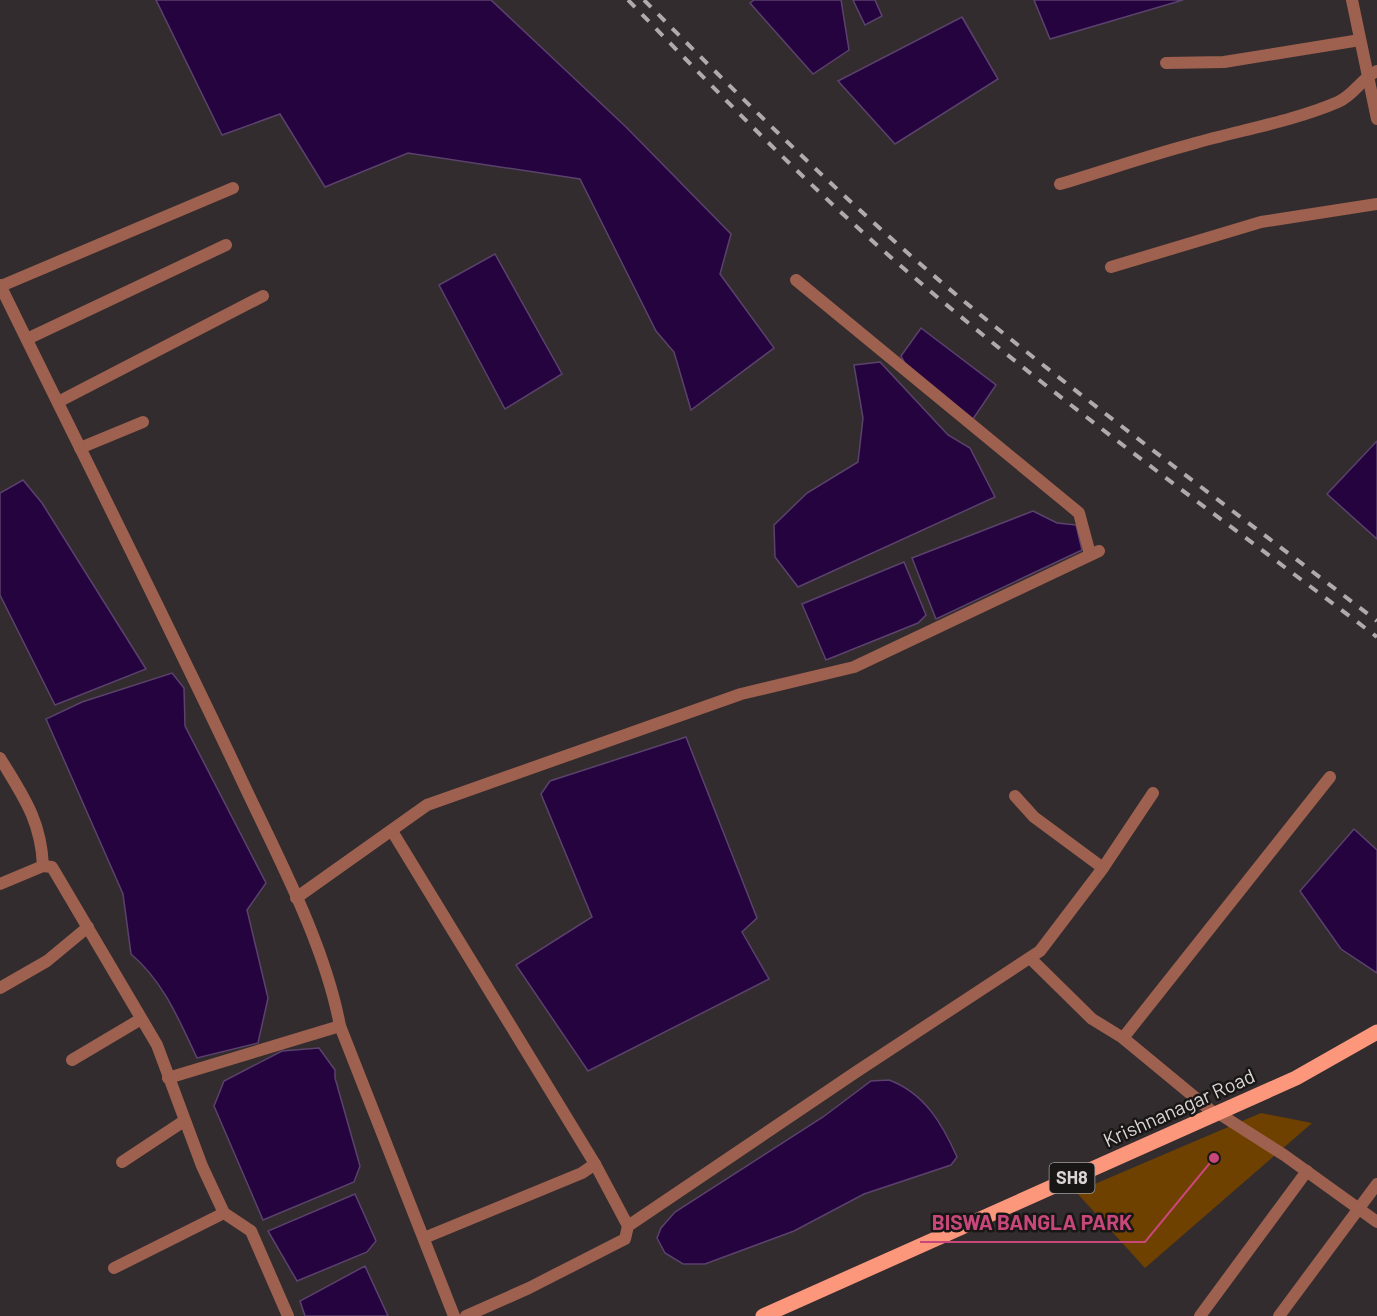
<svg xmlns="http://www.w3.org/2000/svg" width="1377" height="1316" viewBox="0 0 1377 1316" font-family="Barlow,sans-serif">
  <rect width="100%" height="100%" fill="#332c2e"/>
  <polygon fill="#6e4100" points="1261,1113 1312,1123 1145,1268 1076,1192"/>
  <g fill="#24033f" stroke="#5a426c" stroke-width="1.5">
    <polygon points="156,0 491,0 626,127 731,234 720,274 774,348 691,410 674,352 656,331 580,179 408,153 325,187 280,114 222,135"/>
    <polygon points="754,0 841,0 849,50 813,74 750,3"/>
    <polygon points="853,0 875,0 882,16 865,25"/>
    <polygon points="1034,0 1183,0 1050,39"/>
    <polygon points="962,17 998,79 895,144 838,81"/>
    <polygon points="495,254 562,374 505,409 439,285"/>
    <polygon points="921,328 996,385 973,419 917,386 901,356"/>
    <polygon points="880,362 948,435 970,448 995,497 798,587 775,557 774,525 807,493 858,462 863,418 854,365"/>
    <polygon points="1377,441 1377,539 1327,494"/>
    <polygon points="23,480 42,503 146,669 55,705 0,595 0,493"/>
    <polygon points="1033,511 1057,523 1076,525 1082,550 936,619 912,558"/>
    <polygon points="904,562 926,615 918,623 826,660 802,604"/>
    <path d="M172 673 184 688 185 726 266 883 247 910 268 998 258 1043 197 1058C179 1020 164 982 131 954L123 894 46 719 82 702Z"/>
    <polygon points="686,737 757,918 742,932 769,979 588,1071 516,965 592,917 541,794 550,781"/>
    <polygon points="1354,829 1377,850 1377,973 1341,949 1300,891"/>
    <polygon points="319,1048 335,1070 335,1078 360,1166 354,1182 263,1220 214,1106 224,1081 282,1051"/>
    <path d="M889 1080C924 1093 942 1123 957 1157L951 1165 864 1194 794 1231 705 1264H683L665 1253 657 1238 661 1228 675 1212 823 1117 871 1081Z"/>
    <polygon points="355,1194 376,1241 367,1252 297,1281 268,1231"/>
    <polygon points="365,1266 388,1316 305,1316 300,1301"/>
  </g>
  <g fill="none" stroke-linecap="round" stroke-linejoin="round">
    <g stroke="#9e604f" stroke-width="12">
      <polyline points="1352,0 1377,119"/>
      <polyline points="1166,63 1224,62 1360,40"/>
      <path d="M1060 184C1104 171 1147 156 1192 144 1240 130 1291 122 1338 102 1354 95 1362 78 1377 71"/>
      <polyline points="1111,267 1261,222 1377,204"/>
      <polyline points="796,280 1079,513 1090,554"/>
      <polyline points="1,286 233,188"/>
      <polyline points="27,339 226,245"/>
      <polyline points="58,402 263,296"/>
      <polyline points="80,448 143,422"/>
      <path d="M0 758C23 796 41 820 43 866"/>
      <polyline points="1015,796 1034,817 1103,868"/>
      <polyline points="392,831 595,1164 628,1226"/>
      <polyline points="0,884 43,866 52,867 157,1045 202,1166 224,1213 251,1231 288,1316"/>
      <polyline points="296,898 427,805 741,694 854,667 1099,551"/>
      <polyline points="1030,958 1092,1019 1123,1038 1215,1114 1218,1113 1284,1155 1377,1222"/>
      <polyline points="0,988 47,961 88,927"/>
      <polyline points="1123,1038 1330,777"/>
      <polyline points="72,1060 141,1019"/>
      <polyline points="168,1078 340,1026"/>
      <polyline points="122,1162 184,1121"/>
      <polyline points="424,1238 582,1173 595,1164"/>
      <polyline points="114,1268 224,1213"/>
      <polyline points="466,1316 529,1288 625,1239 628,1226 856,1072 1040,951 1103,868 1153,793"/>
      <polyline points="1200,1316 1307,1171"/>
      <polyline points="1279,1316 1377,1184"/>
    </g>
    <path stroke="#9e604f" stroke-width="12" d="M0 285C79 447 160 607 237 770 274 850 324 940 340 1026L454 1316"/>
    <polyline stroke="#fd977c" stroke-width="15" points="763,1316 1296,1078 1377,1032"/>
    <g stroke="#afaaab" stroke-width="4" stroke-dasharray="10 10" stroke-linecap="butt">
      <path d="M628 0C712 86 795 173 886 253 1042 390 1212 511 1377 637"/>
      <path d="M644 0C757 114 872 228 998 329 1122 429 1251 524 1377 621"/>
    </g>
  </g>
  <g text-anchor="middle" stroke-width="5" stroke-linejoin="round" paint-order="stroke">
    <rect fill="#191616" stroke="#9f9c9c" stroke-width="1.5" x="1049.5" y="1163" width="45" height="30" rx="4.5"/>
    <g font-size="18" font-weight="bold" fill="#d9d5d5">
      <text x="1072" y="1184">SH8</text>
    </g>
    <g font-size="20" fill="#d9d5d5" stroke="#191616">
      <text transform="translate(1179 1108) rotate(-24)" y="7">Krishnanagar Road</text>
    </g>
  </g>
  <path fill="none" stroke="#c8477a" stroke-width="2" d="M1214 1158L1145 1242H920"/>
  <circle fill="#c8477a" stroke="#191616" stroke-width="2" cx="1214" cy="1158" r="6"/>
  <g font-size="21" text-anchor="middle" font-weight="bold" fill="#c8477a" stroke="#191616" stroke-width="5" stroke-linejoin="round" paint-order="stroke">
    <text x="1032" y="1230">BISWA BANGLA PARK</text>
  </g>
</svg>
